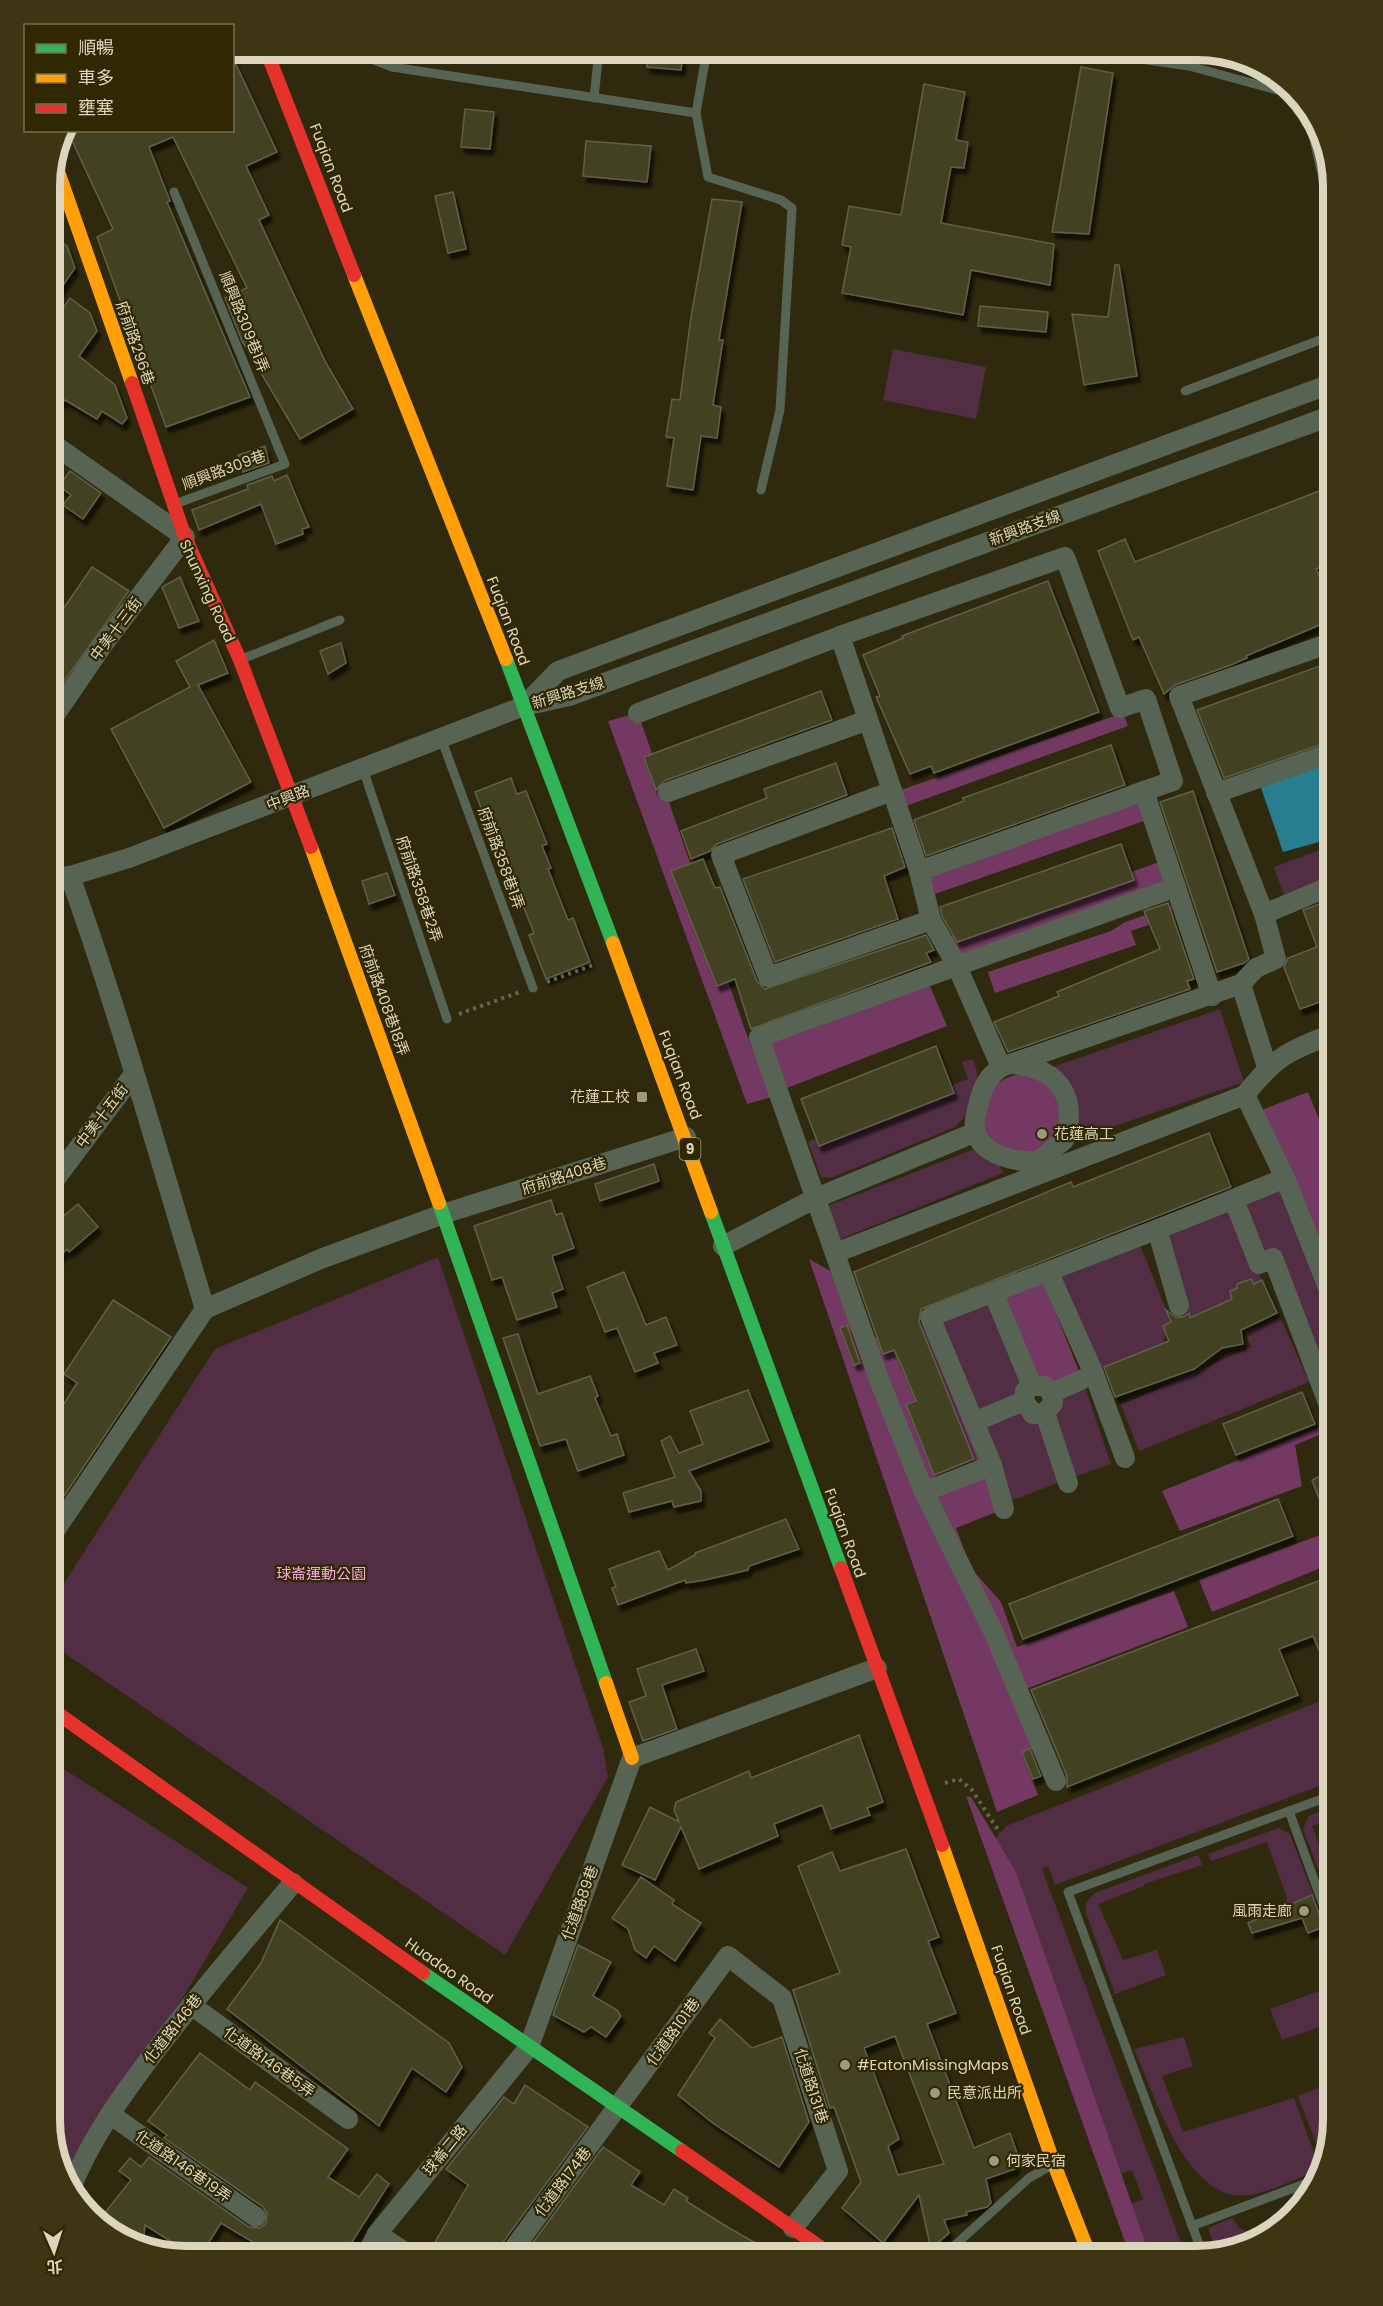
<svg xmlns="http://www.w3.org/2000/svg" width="1383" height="2306" viewBox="0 0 1383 2306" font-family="Poppins,'Noto Sans TC',sans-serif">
  <defs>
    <filter id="shadow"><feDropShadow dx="3.5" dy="6" stdDeviation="1.5" flood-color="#0009"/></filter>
  </defs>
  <rect width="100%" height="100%" fill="#2f290d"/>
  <g fill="#522e44">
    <polygon points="893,349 986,367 976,419 883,400"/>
    <polygon points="1333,845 1333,877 1284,895 1274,867"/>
    <polygon points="1220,1009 1244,1082 1074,1140 1047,1069"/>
    <path d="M973 1059C984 1086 975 1108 955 1127L831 1178 821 1177 808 1142 968 1079 962 1062Z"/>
    <polygon points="977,1148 998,1161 1003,1173 838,1240 825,1207"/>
    <polygon points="1285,1188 1333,1313 1333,1365 1320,1370 1262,1259 1240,1205"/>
    <polygon points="1233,1207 1262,1280 1254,1284 1250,1279 1237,1284 1237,1288 1230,1291 1232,1299 1190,1318 1161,1234"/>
    <polygon points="1140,1245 1171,1322 1162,1344 1100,1369 1057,1277"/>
    <polygon points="438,1257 603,1748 608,1777 505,1955 50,1643 50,1605 215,1349"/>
    <polygon points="993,1300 1028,1383 1018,1401 977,1418 936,1323"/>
    <polygon points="1280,1317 1309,1382 1139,1451 1121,1405 1251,1347 1245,1332"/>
    <polygon points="1084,1384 1111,1464 1071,1478 1049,1415 1057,1395"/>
    <polygon points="1022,1408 1041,1417 1062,1481 1008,1502 980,1425"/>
    <polygon points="1333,1696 1333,1781 1055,1885 1048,1866 1042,1869 1186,2256 1148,2256 1130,2204 1143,2199 1132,2170 1120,2174 995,1839 1006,1826"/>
    <polygon points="50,1760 248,1888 70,2187 63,2180 50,2120"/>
    <polygon points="1333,1807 1333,1818 1312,1826 1333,1885 1327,1892 1303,1829 1309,1816"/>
    <polygon points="1278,1828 1290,1834 1314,1897 1284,1905 1287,1898 1267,1842 1211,1861 1208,1854"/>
    <polygon points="1198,1855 1202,1865 1144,1884 1144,1886 1098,1904 1123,1960 1157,1950 1166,1975 1115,1994 1086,1913 1086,1903 1095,1893"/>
    <polygon points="1333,1986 1333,2055 1322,2026 1282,2040 1270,2009"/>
    <path d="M1184 2037 1193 2066 1162 2076 1183 2132 1294 2098 1319 2166 1318 2170C1297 2178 1272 2192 1249 2195 1186 2204 1155 2094 1134 2049Z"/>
    <polygon points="1333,2082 1333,2120 1322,2159 1298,2096"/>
    <polygon points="1232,2218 1240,2229 1257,2234 1259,2241 1217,2252 1208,2228"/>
  </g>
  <g fill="#743962">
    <polygon points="638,713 727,969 727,978 745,1030 772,1097 747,1104 608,721"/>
    <polygon points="1123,713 1128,726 903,807 898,791"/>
    <polygon points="1137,801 1144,821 935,894 927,875"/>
    <polygon points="1159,862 1170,889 956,964 945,939"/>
    <polygon points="1171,906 1174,916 1131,931 1136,945 995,993 988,972 1111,931 1125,922"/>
    <polygon points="926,977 947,1026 787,1088 766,1034"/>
    <path d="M1025 1073 1039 1077 1060 1096 1058 1137C1052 1142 1043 1152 1036 1154 1032 1155 1025 1154 1022 1154 968 1153 969 1079 1025 1073Z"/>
    <polygon points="1308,1092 1333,1154 1333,1289 1262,1110"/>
    <polygon points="809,1259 834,1273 874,1338 930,1317 1004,1509 956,1528 971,1568 1001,1602 1017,1647 1174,1591 1188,1627 1023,1690 1041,1745 1022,1753 1038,1795 997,1812"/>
    <polygon points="1044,1283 1080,1374 1053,1388 1036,1382 1000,1297"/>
    <polygon points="1325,1425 1328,1431 1295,1445 1302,1486 1180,1531 1162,1491"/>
    <polygon points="1320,1535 1333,1557 1333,1563 1212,1612 1199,1580"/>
    <polygon points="966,1796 971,1797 1016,1872 1150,2256 1130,2256"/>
  </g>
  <polygon fill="#287e8f" points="1333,761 1333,838 1283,852 1259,782"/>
  <g fill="#434322" stroke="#605f4a" stroke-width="1.5" fill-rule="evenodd" filter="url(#shadow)">
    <polygon points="648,50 683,50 681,70 647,67"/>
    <polygon points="232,56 277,152 246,166 269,215 259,220 326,363 353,409 300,439 242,341 225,298 247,288 173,137 149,147 170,201 167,202 250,397 166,427 97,237 113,229 67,130 232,130"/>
    <polygon points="1081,67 1113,73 1089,234 1052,232"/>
    <polygon points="924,84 965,92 956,140 968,142 964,168 951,167 941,223 1054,244 1050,285 971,270 963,315 842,293 851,247 842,245 849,206 901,215"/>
    <polygon points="465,109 494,112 490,149 461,147"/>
    <polygon points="586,141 651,146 647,182 583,176"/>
    <polygon points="453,192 466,249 448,253 435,196"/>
    <polygon points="712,199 742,202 719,340 723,340 713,405 721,407 717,438 701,436 693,490 667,486 674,438 666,437 672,399 680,400 691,317"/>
    <polygon points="50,234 67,246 75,268 50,304"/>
    <polygon points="1115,265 1119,265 1137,376 1084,385 1072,314 1108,317"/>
    <polygon points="70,298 90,313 97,331 79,356 115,385 127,418 122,424 102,411 97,419 65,400 62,403 50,395 50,327"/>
    <polygon points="980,306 1048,312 1046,332 978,326"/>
    <polygon points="265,446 269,463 243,472 238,455"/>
    <polygon points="70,471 101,493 83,519 63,505 71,495 59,486"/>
    <polygon points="287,475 309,527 302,529 303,534 276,544 261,504 199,530 192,510 248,489 247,485 272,476 274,481"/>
    <polygon points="1327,488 1334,505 1334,562 1316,569 1334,608 1334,619 1246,656 1247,658 1231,665 1175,685 1164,694 1139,637 1133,640 1098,551 1125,539 1135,562"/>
    <polygon points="92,567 129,591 50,701 50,658 59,646 50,639 50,635 62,618 59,615"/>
    <polygon points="180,577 199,621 179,628 162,587"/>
    <polygon points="1048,581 1099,712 934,773 931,766 910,774 876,697 880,696 863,655 903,638 902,636"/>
    <polygon points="214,640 228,673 198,685 251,782 164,828 111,729 190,687 176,661"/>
    <polygon points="341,643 346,663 328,674 320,651"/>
    <polygon points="1334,661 1334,740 1224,778 1197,710"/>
    <polygon points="821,691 832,720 664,781 656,790 644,757"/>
    <polygon points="1111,745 1125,785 926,856 914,820 964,801 963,798"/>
    <polygon points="836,763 847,795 717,844 710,851 691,859 681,831 767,798 764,789"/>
    <polygon points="511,778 517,794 526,791 547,844 542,846 551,868 548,869 568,920 573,918 590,962 546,979 529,935 534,933 518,893 521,892 508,859 501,862 475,792"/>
    <polygon points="1193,791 1249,959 1244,963 1217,972 1160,802"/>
    <polygon points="892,828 905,867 884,876 898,919 775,962 743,879"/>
    <polygon points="1121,844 1134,880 957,942 942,916 940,907"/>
    <polygon points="703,859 715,888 720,887 757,981 765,989 926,935 934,950 926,953 931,962 751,1029 735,979 717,986 671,871"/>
    <polygon points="387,873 395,895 369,904 362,881"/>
    <polygon points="1334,899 1334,997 1300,1009 1284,967 1288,958 1317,947 1303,910"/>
    <polygon points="1168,903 1194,979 1187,981 1190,989 1008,1052 994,1022 1059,996 1057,992 1160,949 1144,911"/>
    <polygon points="936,1046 954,1093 819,1146 801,1099"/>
    <polygon points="1209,1133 1231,1187 921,1309 919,1322 974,1459 934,1475 906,1404 916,1401 903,1369 894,1350 883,1354 854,1272 1071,1182 1073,1187"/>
    <polygon points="654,1164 659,1181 600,1201 595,1184"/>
    <polygon points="551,1200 556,1215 562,1213 574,1248 552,1256 563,1289 552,1293 557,1307 517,1320 502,1277 492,1280 474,1226"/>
    <polygon points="78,1204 98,1227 69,1252 67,1249 50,1267 50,1205 61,1218"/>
    <polygon points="624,1272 646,1325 666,1317 677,1345 654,1353 658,1363 635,1372 617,1328 605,1332 587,1287"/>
    <polygon points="1251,1279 1254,1284 1262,1280 1277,1313 1241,1330 1243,1344 1222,1348 1194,1369 1115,1397 1104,1367 1169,1341 1163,1326 1171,1322 1166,1310 1176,1317 1183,1317 1189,1313 1190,1318 1232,1299 1230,1291 1237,1288 1237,1284"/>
    <polygon points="113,1300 171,1337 50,1517 50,1426 77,1383 64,1374"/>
    <polygon points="847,1325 860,1363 854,1365 840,1328"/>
    <polygon points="518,1334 538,1394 590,1376 598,1396 595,1398 611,1436 617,1434 624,1455 578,1471 566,1439 540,1446 503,1338"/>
    <polygon points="748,1390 769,1441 689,1471 701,1491 701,1501 674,1507 672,1501 629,1512 623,1493 675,1477 661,1441 670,1436 679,1453 703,1444 690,1411"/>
    <polygon points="1302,1392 1315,1424 1236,1455 1223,1424"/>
    <polygon points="1334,1469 1334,1533 1332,1533 1312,1480"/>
    <polygon points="1278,1499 1293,1536 1023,1639 1009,1604"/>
    <polygon points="786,1519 799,1549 749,1566 748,1570 705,1580 686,1583 685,1580 618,1605 612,1588 616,1587 609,1569 659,1551 668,1570 695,1555 695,1553"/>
    <polygon points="1334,1575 1334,1686 1313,1636 1279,1649 1298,1695 1067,1787 1067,1776 1031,1690"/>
    <polygon points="696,1649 704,1671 662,1685 677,1729 643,1741 629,1702 646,1696 637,1669"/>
    <polygon points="859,1735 883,1802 867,1808 870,1815 831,1829 822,1805 774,1824 778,1836 699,1869 681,1827 655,1880 622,1865 650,1807 679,1822 674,1810 676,1802 749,1771 751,1778"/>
    <polygon points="1030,1749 1041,1776 1033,1779 1022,1752"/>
    <path d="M906 1849 939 1937 928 1941 956 2013 927 2024 974 2148 1010 2133 1017 2153 1015 2169 986 2179 991 2203 987 2207 966 2212 967 2215 944 2220 949 2233 931 2249 919 2195 883 2243 842 2208 861 2182 834 2107 830 2108 793 1990 840 1973 798 1866 832 1852 840 1871ZM895 2036 944 2164 898 2175 888 2146 899 2139 864 2048Z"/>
    <polygon points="641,1877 674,1900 672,1904 701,1923 675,1961 654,1946 646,1958 635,1950 628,1929 612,1918"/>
    <polygon points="1312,1895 1324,1927 1308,1933 1302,1918 1252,1933 1248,1923"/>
    <polygon points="280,1920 449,2043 462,2067 446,2092 412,2068 379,2126 227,2009 261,1963"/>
    <polygon points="578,1945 611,1962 593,1996 617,2010 621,2016 606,2037 591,2027 584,2032 553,2015"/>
    <polygon points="720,2019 752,2048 782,2037 809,2122 779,2167 714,2124 678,2095 715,2038 709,2033"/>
    <polygon points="200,2053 250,2090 255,2082 348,2149 328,2177 359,2197 377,2174 389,2184 343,2256 286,2256 273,2247 267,2256 243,2256 253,2242 221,2223 200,2256 194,2256 145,2225 143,2245 111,2234 101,2223 104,2214 131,2180 119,2171 130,2158 141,2167 149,2157 249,2227 260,2228 266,2223 267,2213 263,2207 164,2138 167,2135 148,2121"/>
    <polygon points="525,2085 588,2127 498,2249 496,2256 427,2256 468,2185 446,2169 504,2097 514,2104"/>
    <polygon points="603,2147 640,2172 631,2185 664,2205 674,2189 688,2198 686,2201 729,2228 779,2256 671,2256 657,2250 652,2256 523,2256"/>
  </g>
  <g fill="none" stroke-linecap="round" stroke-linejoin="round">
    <g stroke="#616757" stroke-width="4" stroke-dasharray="3 4.5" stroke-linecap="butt">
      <polyline points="547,982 596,964"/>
      <polyline points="459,1014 520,992"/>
      <polyline points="945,1783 959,1779 972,1790 1000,1833"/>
    </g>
    <g stroke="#576454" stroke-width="9">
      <polyline points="366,50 374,60 392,67 696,113"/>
      <polyline points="707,50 696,113 708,177 781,200 792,208 780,410 761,490"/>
      <polyline points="1078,50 1189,66 1292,94"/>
      <polyline points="1189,66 1192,50"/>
      <polyline points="594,98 599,50"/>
      <polyline points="1308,113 1333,223"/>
      <polyline points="174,192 285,464 175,504"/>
      <polyline points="1185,391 1333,335"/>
      <polyline points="242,659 340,620"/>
      <polyline points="441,738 533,988"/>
      <polyline points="363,769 447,1019"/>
      <polyline points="1289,1811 1333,1932"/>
      <polyline points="1192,2226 1315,2180"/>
      <polyline points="1203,2255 1068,1892 1333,1795"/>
      <polyline points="943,2256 1029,2178 1052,2165"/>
    </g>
    <g stroke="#576454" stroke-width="20">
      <polyline points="524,706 558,671 1333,383"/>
      <polyline points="638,713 840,636"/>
      <polyline points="50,722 102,646 185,537 50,442"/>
      <polyline points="892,791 721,855 768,977 931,920"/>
      <polyline points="668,792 868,720"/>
      <polyline points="1216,793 1333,752"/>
      <polyline points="919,871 840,636 1065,557 1120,708 1146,699 1173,781 1144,791"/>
      <path d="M70 876C121 1019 161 1164 205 1309"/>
      <polyline points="50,879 70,876 129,858 524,706 569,696 1333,415"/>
      <polyline points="1264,914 1333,885"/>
      <polyline points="1241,984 1256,968 1276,959 1264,914 1179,696 1333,642"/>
      <path d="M1013 1064C1058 1068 1079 1097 1064 1140L1039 1161"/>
      <polyline points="1001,1067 956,964 931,920 919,871 1144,791 1212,996"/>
      <polyline points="1245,1095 1285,1178 1333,1300"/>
      <path d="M1043 1171 1039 1161C1018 1163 981 1156 975 1130 973 1121 977 1111 979 1102 983 1086 988 1077 1001 1067L1241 984 1267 1067"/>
      <polyline points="50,1186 134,1074"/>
      <polyline points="1234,1200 1259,1264 1273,1258 1333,1416"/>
      <polyline points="1157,1229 1179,1306"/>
      <polyline points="723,1246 816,1198 976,1132"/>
      <path d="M835 1253 1245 1095C1275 1057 1289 1050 1333 1034"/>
      <polyline points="1049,1273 1094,1374 1125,1458"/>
      <path d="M993 1292 1032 1386 1025 1391 1024 1401 974 1422 930 1317C1049 1270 1168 1227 1285 1178"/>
      <polyline points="1032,1386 1044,1386 1052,1393 1053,1403 1045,1413"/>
      <polyline points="1052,1393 1094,1374"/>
      <polyline points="1024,1401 1033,1414 1045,1413 1068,1483"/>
      <polyline points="974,1422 992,1465 1004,1509"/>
      <polyline points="924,1492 992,1465"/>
      <polyline points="50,1538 205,1309 323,1258 443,1214 686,1137"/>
      <polyline points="1056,1781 994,1633 924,1492 880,1382 759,1037 1176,887"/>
      <polyline points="191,2005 348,2119"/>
      <polyline points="111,2115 256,2217"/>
      <path d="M71 2188C91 2138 124 2092 157 2049 200 1992 247 1938 293 1883"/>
      <polyline points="377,2234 411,2256"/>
      <polyline points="366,2256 377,2234 529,2047 632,1758 877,1668"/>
      <polyline points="508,2256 728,1956 782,1998 838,2171 793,2228"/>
    </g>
    <g stroke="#30b455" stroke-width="14">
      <polyline points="506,659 613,943"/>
      <polyline points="439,1203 606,1683"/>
      <polyline points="711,1212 841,1568"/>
      <polyline points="423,1973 682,2151"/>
    </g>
    <g stroke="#ff9f0a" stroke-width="14">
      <polyline points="54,160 132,383"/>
      <polyline points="354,275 506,659"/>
      <polyline points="311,847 439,1203"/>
      <polyline points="613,943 711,1212"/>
      <polyline points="606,1683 632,1758"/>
      <polyline points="942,1845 1054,2164 1090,2256"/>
    </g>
    <g stroke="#e5322d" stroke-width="14">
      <polyline points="266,50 354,275"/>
      <polyline points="132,383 185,537 240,660 311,847"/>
      <polyline points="841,1568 942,1845"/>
      <polyline points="50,1708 423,1973"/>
      <polyline points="682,2151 833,2256"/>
    </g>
  </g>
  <g fill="#9e997f" stroke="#302803" stroke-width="2">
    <rect x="636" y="1091" width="12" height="12" rx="3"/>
    <circle cx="1042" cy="1134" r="6"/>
    <circle cx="1304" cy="1911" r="6"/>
    <circle cx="845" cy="2065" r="6"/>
    <circle cx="935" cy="2093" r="6"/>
    <circle cx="994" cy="2161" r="6"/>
  </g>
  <g text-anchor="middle" stroke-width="4.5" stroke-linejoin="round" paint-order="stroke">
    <rect fill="#302803" stroke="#a7a184" stroke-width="1.5" x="679.5" y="1138" width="21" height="22" rx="4.5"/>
    <g font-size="14" font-weight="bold" fill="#dad5bc">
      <text x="690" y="1154">9</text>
    </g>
    <g font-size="15" fill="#dad5bc" stroke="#302803">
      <text transform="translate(331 168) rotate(69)" y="5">Fuqian Road</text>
      <text transform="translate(244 322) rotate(68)" y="5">順興路309巷1弄</text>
      <text transform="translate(135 343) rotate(71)" y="5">府前路296巷</text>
      <text transform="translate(224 470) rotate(-20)" y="5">順興路309巷</text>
      <text transform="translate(1025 528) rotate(-20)" y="5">新興路支線</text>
      <text transform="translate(207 591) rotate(65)" y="5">Shunxing Road</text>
      <text transform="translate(508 621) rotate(69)" y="5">Fuqian Road</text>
      <text transform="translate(116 629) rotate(-53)" y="5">中美十三街</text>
      <text transform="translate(568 693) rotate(-17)" y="5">新興路支線</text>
      <text transform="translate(288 798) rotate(-21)" y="5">中興路</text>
      <text transform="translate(501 858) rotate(70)" y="5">府前路358巷1弄</text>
      <text transform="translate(419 889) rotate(71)" y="5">府前路358巷2弄</text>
      <text transform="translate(384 1000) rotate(70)" y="5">府前路408巷18弄</text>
      <text transform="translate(680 1075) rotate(69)" y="5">Fuqian Road</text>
      <text transform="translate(102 1116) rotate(-53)" y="5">中美十五街</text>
      <text transform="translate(564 1176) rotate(-18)" y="5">府前路408巷</text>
      <text transform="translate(845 1533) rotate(70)" y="5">Fuqian Road</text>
      <text transform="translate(580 1903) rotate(-70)" y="5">化道路89巷</text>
      <text transform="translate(449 1971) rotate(35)" y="5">Huadao Road</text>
      <text transform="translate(1011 1990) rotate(71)" y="5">Fuqian Road</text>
      <text transform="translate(173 2029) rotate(-52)" y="5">化道路146巷</text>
      <text transform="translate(673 2032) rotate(-54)" y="5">化道路101巷</text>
      <text transform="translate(269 2062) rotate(36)" y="5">化道路146巷5弄</text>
      <text transform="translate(811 2086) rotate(72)" y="5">化道路131巷</text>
      <text transform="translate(445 2150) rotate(-51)" y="5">球崙二路</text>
      <text transform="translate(183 2166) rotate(35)" y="5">化道路146巷19弄</text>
      <text transform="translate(563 2182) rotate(-53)" y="5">化道路174巷</text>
    </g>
    <g font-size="15" fill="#dad5bc" stroke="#302803" text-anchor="start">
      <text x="630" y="1102" text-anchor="end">花蓮工校</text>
      <text x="1054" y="1139">花蓮高工</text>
      <text x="1292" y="1916" text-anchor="end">風雨走廊</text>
      <text x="857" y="2070">#EatonMissingMaps</text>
      <text x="947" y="2098">民意派出所</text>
      <text x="1006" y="2166">何家民宿</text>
    </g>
    <g font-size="15" fill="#f7aae2" stroke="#302803">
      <text x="321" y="1579">球崙運動公園</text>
    </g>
  </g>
  <path d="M0 0H1383V2306H0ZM186 60H1197A126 126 0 0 1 1323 186V2120A126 126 0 0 1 1197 2246H186A126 126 0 0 1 60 2120V186A126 126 0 0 1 186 60Z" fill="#3e3612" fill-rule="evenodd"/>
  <path fill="none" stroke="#dad5bc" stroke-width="8" d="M186 60H1197A126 126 0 0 1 1323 186V2120A126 126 0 0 1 1197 2246H186A126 126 0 0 1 60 2120V186A126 126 0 0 1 186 60Z"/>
  <rect x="24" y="24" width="210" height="108" fill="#302803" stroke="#746d4d" stroke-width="1.5"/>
  <rect x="36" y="44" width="30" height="9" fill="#30b455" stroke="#746d4d" stroke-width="1.5"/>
  <text x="78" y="54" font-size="18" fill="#dad5bc">順暢</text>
  <rect x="36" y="74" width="30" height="9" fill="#ff9f0a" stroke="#746d4d" stroke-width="1.5"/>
  <text x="78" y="84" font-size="18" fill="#dad5bc">車多</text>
  <rect x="36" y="104" width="30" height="9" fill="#e5322d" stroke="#746d4d" stroke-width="1.5"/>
  <text x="78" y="114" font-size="18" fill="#dad5bc">壅塞</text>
  <g transform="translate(54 2252) rotate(177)" stroke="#302803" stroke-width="4.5" paint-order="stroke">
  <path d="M0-4.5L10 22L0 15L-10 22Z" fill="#dad5bc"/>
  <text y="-9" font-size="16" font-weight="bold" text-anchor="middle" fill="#dad5bc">北</text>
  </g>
</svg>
